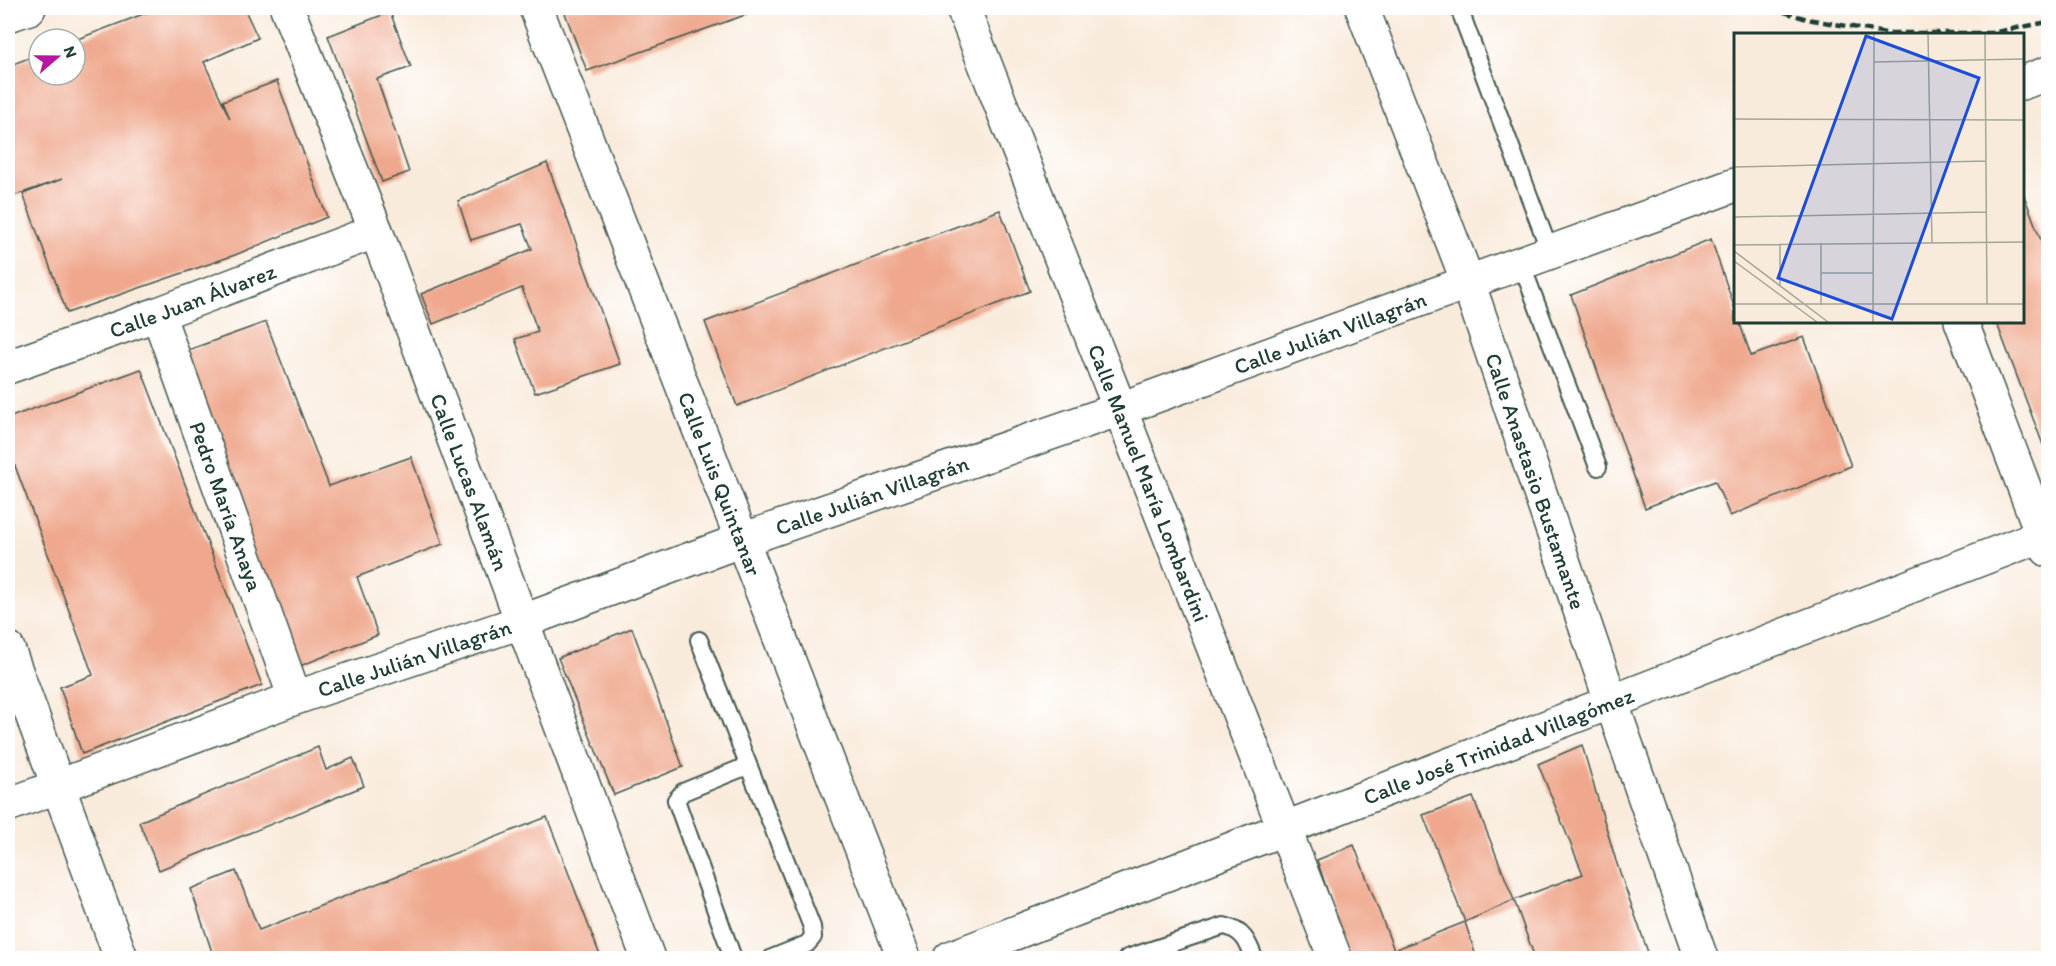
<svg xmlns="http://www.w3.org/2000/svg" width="2056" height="966" viewBox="0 0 2056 966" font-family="Itim,sans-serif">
  <rect width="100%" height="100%" fill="#fff"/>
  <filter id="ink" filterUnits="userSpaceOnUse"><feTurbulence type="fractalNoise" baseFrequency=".0167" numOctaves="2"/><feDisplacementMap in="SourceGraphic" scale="12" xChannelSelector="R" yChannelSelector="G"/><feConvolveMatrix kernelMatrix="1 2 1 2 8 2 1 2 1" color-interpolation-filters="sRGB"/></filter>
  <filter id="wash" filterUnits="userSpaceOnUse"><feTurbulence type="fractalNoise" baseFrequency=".008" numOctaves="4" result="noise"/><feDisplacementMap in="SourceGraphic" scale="24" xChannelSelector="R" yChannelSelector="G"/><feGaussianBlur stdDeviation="1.35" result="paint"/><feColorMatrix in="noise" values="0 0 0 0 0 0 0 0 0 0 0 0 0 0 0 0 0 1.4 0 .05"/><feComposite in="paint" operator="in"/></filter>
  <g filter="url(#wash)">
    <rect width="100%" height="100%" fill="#f9ebdc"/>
    <g id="blocks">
      <g fill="#efa88d">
        <polygon points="159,8 244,8 258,38 204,62 230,119 223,101 277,81 327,217 235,255 67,313 23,194 62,179 8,198 8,66 39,54 39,75 75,75 75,40"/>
        <polygon points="563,8 765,8 587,71"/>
        <polygon points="390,12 411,67 377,79 409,172 382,182 328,36"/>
        <polygon points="547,163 620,364 535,393 515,339 538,332 522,288 433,324 421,294 532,249 522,224 471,240 458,201"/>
        <polygon points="2022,190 2048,259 2048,458 1996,321 2022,321"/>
        <polygon points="1000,210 1030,291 737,406 705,322"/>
        <polygon points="1711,239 1735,309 1735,321 1739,321 1751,356 1804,337 1851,466 1730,516 1715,481 1645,508 1571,295"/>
        <polygon points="266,322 329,486 411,457 443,544 357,577 378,635 295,668 177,354"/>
        <polygon points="141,369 262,685 82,754 60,687 93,675 8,447 8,418"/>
        <polygon points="632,628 683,767 614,795 558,658"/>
        <polygon points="1582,745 1616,861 1650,958 1535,958 1514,900 1583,874 1538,764"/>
        <polygon points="318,747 326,770 353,758 364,786 159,870 139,822"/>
        <polygon points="1473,797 1514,900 1465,922 1423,815"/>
        <polygon points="547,817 601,958 214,958 191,889 236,871 259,930"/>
        <polygon points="1354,845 1394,950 1465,922 1476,956 1469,958 1350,958 1317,860"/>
      </g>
    </g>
  </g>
  <g filter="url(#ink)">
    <use href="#blocks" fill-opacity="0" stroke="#40574d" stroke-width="1.5"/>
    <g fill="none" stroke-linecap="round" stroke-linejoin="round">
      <g stroke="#40574d" stroke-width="20">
        <g id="lane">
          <polyline points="1459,8 1550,252"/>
          <polyline points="1521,263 1598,467"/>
          <polyline points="699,640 812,927 813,937 807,944 772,958"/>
          <polyline points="733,958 676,800 683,792 747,766"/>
          <path d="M1127 958 1224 926C1243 930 1248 942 1254 958"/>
        </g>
      </g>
      <g stroke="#40574d" stroke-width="36">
        <g id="street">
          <path id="s1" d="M287 8 376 231 648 958"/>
          <path id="s2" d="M536 8 904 958"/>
          <path id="s3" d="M963 8 1335 958"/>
          <path id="s4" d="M1362 8 1468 282 1612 704 1701 958"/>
          <polyline points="8,15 29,8"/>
          <path id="s5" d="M158 314 295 698"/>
          <polyline points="1961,321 2048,550"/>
          <path id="s6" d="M8 367 158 314 376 231"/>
          <path id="s7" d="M950 958 2048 533"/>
        </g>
      </g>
      <g stroke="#40574d" stroke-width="36">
        <g id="secondary">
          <polyline points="2022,83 2048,73"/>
          <polyline points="8,649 121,958"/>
          <path id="s8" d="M8 805 295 698 521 622 742 540 1120 409 1735 185"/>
        </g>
      </g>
      <polyline stroke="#40574d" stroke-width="4" stroke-dasharray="1.5 4.5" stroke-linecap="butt" points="8,469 15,466"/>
      <use href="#lane" stroke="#fff" stroke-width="16"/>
      <use href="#street" stroke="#fff" stroke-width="33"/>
      <use href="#secondary" stroke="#fff" stroke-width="33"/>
      <polyline stroke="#1f3d34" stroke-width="4.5" stroke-dasharray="9 4.5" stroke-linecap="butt" points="1771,8 1807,19 1886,33 1991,33 2048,22"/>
    </g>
  </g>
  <g text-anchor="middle" stroke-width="4.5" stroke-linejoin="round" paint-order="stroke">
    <g font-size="22" fill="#1f3d34" stroke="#fff">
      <text dy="8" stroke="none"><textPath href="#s6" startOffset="196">Calle Juan Álvarez</textPath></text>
      <text dy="8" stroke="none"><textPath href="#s8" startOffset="1404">Calle Julián Villagrán</textPath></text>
      <text dy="8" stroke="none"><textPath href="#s4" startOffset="504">Calle Anastasio Bustamante</textPath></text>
      <text dy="8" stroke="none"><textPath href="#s1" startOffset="508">Calle Lucas Alamán</textPath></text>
      <text dy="8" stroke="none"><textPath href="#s2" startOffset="510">Calle Luis Quintanar</textPath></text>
      <text dy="8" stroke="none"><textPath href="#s3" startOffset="510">Calle Manuel María Lombardini</textPath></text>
      <text dy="8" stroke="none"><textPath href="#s8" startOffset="918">Calle Julián Villagrán</textPath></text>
      <text dy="8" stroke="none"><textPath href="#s5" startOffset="204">Pedro María Anaya</textPath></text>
      <text dy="8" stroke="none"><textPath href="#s8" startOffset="432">Calle Julián Villagrán</textPath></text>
      <text dy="8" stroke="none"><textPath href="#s7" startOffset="588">Calle José Trinidad Villagómez</textPath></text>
    </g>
  </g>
  <g transform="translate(1734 33)">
    <rect width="290" height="290" fill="#f9ebdc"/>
    <path fill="none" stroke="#a2a599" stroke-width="1.5" d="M194 1 198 210M251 1 253 271M140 29 290 26M0 86 290 87M0 134 252 128M0 184 253 179M87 210V272M0 212 290 209M46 212V253M0 218 94 289M0 228 83 289M88 240H139M0 271H290M139 289 140 1"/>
    <path fill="#1d4ed8" fill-opacity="0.15" stroke="#1d4ed8" stroke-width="3" d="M132 3 245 45 158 286 44 245Z"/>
    <rect width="290" height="290" fill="none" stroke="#1f3d34" stroke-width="3"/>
  </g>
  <rect width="2056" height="966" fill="none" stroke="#fff" stroke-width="30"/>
  <g transform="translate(57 57) rotate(70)"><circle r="28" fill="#ffffff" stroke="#a5b1ae" stroke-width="1.5"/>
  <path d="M0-4.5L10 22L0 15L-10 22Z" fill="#b5179e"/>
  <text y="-9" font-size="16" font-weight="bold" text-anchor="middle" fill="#1f3d34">N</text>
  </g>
</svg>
